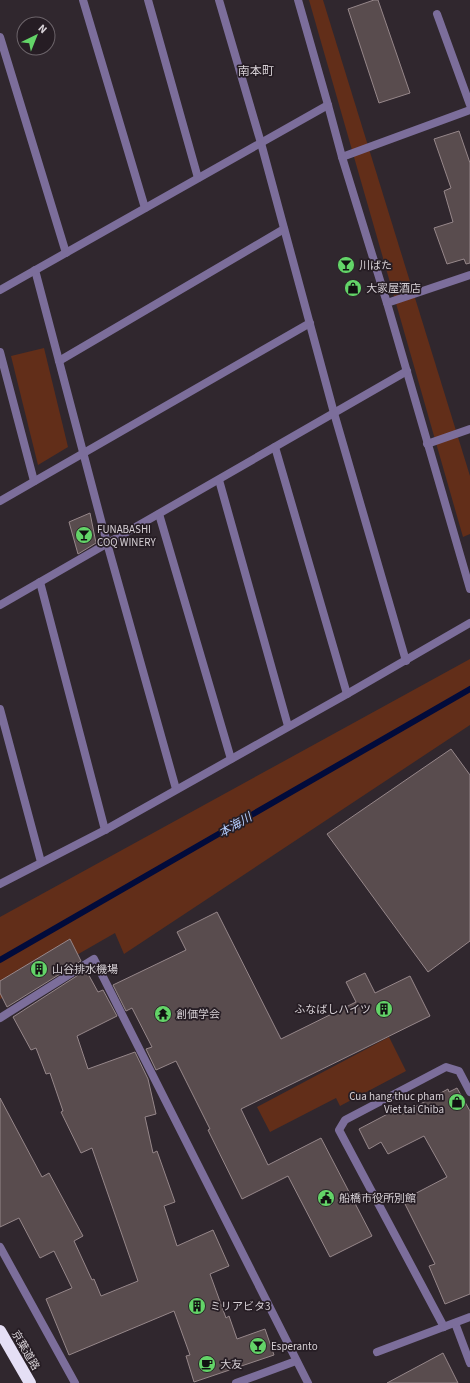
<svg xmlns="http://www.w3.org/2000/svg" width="470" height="1383" viewBox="0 0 470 1383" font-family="'Source Sans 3','Noto Sans JP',sans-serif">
  <rect width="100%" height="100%" fill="#30272e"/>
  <g fill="#622e19">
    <polygon points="309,0 323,0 470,476 470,534 463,537"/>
    <polygon points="44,348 68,447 38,465 11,356"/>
    <polygon points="470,659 470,725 124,954 115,933 0,999 0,917"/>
    <polygon points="389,1037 406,1071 340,1106 336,1098 270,1132 257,1107"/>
  </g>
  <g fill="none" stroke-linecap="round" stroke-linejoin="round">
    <polyline stroke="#010b3b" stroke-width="6" points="0,960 470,689"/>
  </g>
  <g fill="#594c4e" stroke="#96878a">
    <polygon points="374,0 378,0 410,93 379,103 348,9"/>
    <polygon points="459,131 470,163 470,263 466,264 464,259 447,264 434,228 453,222 444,191 451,188 434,139"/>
    <polygon points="90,513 96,543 78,554 69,522"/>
    <polygon points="451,749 470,775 470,941 428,972 327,834"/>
    <polygon points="217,912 281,1039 356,1002 346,982 365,973 375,993 410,976 430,1016 241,1109 268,1165 321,1138 372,1236 330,1257 288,1176 242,1199 208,1130 210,1129 176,1061 156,1070 146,1049 152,1047 132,1008 126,1011 113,985 186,950 177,932"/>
    <polygon points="70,939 81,961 7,1007 0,993 0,981"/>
    <polygon points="86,970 98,992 103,990 117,1016 77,1036 88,1069 135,1052 148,1079 156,1114 145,1117 153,1153 157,1151 175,1202 164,1206 177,1246 213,1230 229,1266 210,1274 226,1318 229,1316 237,1339 265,1329 274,1355 194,1382 186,1356 190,1355 174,1311 69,1355 46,1299 72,1288 54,1251 40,1258 19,1218 0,1227 0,1098 42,1177 49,1173 83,1236 74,1241 92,1280 94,1279 101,1296 138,1281 92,1148 81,1153 61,1112 63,1111 50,1073 46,1074 36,1048 31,1050 13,1017"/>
    <polygon points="457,1088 470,1111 470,1294 445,1304 429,1266 435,1264 403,1200 447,1177 424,1136 388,1154 381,1142 369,1149 359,1129 399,1108 402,1114 448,1089 449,1092"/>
    <polygon points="443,1353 458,1383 387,1383"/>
  </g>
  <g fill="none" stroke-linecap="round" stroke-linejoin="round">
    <g stroke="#7c6e9b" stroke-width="8">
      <polyline points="83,0 145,208"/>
      <polyline points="148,0 198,178"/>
      <polyline points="437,14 470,105"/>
      <polyline points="0,37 66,253"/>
      <polyline points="342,157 470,110"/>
      <polyline points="0,352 34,481"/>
      <polyline points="59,361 284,229"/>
      <polyline points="427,444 470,429"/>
      <polyline points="275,447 347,694"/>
      <polyline points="219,480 288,726"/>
      <polyline points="0,501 310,323"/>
      <polyline points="159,514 231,759"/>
      <polyline points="40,582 105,830"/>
      <polyline points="0,709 41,862"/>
      <polyline points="455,1323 470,1363"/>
    </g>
    <g stroke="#7c6e9b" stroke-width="8">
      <polyline points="219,0 261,143 334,413 406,661"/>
      <polyline points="298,0 328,105 342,157 387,303"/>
      <polyline points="35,270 107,543 176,789"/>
      <polyline points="0,290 328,105"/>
      <polyline points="0,884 105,830 347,694 470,623"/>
      <polyline points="0,1018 94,959 308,1383"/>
      <polyline points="0,1247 75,1383"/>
      <polyline points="444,1327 339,1130 345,1120 446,1067 459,1071 470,1092"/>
      <polyline points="377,1352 470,1317"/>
      <polyline points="236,1383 296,1361"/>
    </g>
    <g stroke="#7c6e9b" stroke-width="8">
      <polyline points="470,275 387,303 470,589"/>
      <polyline points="0,605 407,371"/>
    </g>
    <polyline stroke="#e5dff5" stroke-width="12" points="0,1331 30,1383"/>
  </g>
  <defs>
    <g id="bar-disc" transform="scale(0.9)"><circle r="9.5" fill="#63d468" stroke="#261d24"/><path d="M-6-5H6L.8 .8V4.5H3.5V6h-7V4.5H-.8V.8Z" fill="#111"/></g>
    <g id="shop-disc" transform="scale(0.9)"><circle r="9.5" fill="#63d468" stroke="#261d24"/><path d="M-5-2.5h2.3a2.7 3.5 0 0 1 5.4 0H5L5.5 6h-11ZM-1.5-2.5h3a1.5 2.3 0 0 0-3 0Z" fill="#111"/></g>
    <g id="building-disc" transform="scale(0.9)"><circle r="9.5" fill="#63d468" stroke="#261d24"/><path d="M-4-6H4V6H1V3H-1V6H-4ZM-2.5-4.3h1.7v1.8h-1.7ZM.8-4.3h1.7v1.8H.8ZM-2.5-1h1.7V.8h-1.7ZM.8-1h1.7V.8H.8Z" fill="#111"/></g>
    <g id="temple-disc" transform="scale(0.9)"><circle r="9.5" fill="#63d468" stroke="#261d24"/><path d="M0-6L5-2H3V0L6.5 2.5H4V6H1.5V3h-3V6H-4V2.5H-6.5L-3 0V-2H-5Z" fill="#111"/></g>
    <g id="civic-disc" transform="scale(0.9)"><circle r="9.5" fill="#63d468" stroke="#261d24"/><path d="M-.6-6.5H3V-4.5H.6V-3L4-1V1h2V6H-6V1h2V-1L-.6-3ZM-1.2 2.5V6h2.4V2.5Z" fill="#111"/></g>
    <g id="cafe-disc" transform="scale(0.9)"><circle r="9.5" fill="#63d468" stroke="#261d24"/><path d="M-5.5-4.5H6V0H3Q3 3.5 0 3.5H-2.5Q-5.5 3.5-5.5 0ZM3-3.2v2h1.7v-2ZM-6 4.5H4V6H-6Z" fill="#111"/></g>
  </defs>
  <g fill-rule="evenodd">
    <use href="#bar-disc" x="346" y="265"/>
    <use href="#shop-disc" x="353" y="288"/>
    <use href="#bar-disc" x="84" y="535"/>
    <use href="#building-disc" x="39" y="969"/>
    <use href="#building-disc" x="384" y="1009"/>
    <use href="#temple-disc" x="163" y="1014"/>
    <use href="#shop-disc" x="457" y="1102"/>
    <use href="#civic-disc" x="326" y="1198"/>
    <use href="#building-disc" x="197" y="1306"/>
    <use href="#bar-disc" x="258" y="1346"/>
    <use href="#cafe-disc" x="207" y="1364"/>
  </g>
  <g text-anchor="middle" stroke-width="3.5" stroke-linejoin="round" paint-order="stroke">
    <g font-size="11" fill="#d5cfd4" stroke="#261d24" text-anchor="start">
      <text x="359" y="269">川ばた</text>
      <text x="366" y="292">大家屋酒店</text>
      <text x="97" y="533">FUNABASHI<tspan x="97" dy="13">COQ WINERY</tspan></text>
      <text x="52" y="973">山谷排水機場</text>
      <text x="371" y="1013" text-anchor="end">ふなばしハイツ</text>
      <text x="176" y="1018">創価学会</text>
      <text x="444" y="1100" text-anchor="end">Cua hang thuc pham<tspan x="444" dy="13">Viet tai Chiba</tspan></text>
      <text x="339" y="1202">船橋市役所別館</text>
      <text x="210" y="1310">ミリアビタ3</text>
      <text x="271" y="1350">Esperanto</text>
      <text x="220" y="1368">大友</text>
    </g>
    <g font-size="11" fill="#d5cfd4" stroke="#261d24">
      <text transform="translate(26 1350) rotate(60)" y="4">京葉道路</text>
    </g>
    <g font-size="12" fill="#d5cfd4" stroke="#261d24">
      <text x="256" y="75">南本町</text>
    </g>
    <g font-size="12" font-style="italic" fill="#b5ceff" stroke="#261d24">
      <text transform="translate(235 825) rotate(-30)" y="4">本海川</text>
    </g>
  </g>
  <g transform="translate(36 36) rotate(43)"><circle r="19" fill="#261d24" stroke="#6c646a"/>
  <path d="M0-3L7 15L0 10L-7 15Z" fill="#63d468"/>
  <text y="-6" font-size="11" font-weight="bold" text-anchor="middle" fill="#d5cfd4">N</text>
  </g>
</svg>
